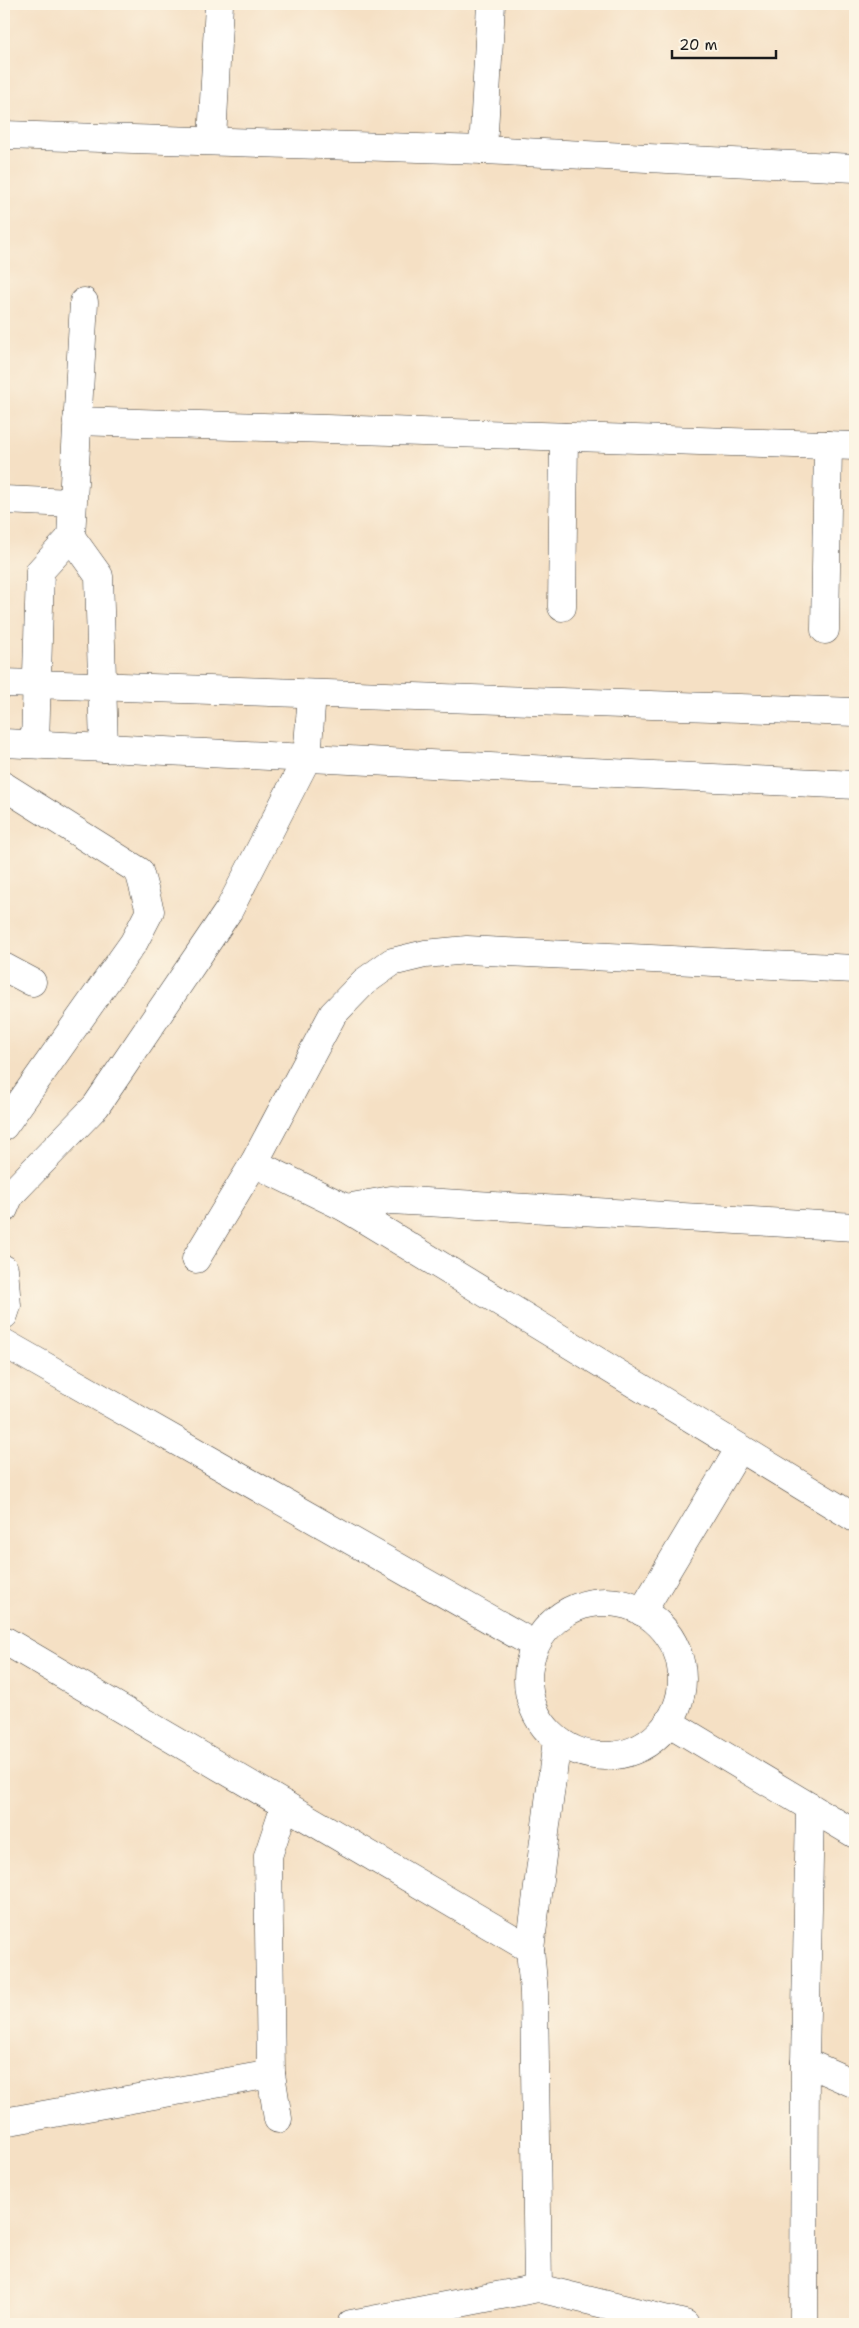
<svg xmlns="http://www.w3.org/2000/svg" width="859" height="2328" viewBox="0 0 859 2328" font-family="'Shantell Sans',sans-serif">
  <rect width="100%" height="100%" fill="#fcf5e5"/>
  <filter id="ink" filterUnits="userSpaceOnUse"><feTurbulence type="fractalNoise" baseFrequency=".02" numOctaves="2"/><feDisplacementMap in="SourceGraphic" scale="10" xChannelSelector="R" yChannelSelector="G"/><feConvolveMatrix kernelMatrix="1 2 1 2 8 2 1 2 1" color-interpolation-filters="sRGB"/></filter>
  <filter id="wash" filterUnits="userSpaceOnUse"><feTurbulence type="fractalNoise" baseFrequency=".0096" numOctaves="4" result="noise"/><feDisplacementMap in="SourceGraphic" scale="20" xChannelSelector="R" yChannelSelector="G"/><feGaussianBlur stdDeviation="1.12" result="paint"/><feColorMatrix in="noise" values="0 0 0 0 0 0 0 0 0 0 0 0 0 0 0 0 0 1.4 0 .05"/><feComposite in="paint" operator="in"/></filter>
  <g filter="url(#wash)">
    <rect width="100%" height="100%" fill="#f5e0c4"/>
  </g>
  <g filter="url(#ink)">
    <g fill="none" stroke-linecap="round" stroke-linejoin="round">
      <g stroke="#3d3935" stroke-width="29">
        <g id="minor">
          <polyline points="4,135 483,150 855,168"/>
          <polyline points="212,140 219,4"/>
          <polyline points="483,150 491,4"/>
          <polyline points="84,302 71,537 99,576 104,748"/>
          <polyline points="77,421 855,446"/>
          <polyline points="4,500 72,503"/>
          <polyline points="562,607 564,437"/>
          <polyline points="825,630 828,445"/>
          <polyline points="4,683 855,712"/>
          <polyline points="4,743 855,785"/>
          <polyline points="35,744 40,571 71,537"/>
          <polyline points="4,786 139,871 150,911 134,942 4,1126"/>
          <polyline points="4,967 32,982"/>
          <polyline points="254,1163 346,1208 855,1518"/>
          <polyline points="346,1208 391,1200 855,1227"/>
          <polyline points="4,1209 10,1195 96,1106 229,910 307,758 312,694"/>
          <polyline points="196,1259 254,1163 333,1014 364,982 392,962 425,954 467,950 855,969"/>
          <polyline points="4,1269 7,1306 4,1315"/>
          <polyline points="4,1343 535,1645"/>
          <circle cx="605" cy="1679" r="77"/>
          <polyline points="642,1612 740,1448"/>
          <polyline points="4,1640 530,1949"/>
          <polyline points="668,1722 855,1834"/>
          <polyline points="805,2062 855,2084"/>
          <polyline points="278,2119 271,2074 268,1856 285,1805"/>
          <polyline points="4,2122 271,2074"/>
          <polyline points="538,2288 534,1993 530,1949 557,1740"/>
          <polyline points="351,2324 538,2288 685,2324"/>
          <polyline points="804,2324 805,2062 810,1807"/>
        </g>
      </g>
      <use href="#minor" stroke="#fff" stroke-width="28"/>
    </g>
  </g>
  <rect width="859" height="2328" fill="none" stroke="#fcf5e5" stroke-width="20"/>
  <path d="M672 50v8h104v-8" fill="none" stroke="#1c1c1c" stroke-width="2.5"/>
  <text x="679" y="50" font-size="15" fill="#1c1c1c" stroke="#fcf5e5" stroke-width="4" paint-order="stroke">20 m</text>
</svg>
